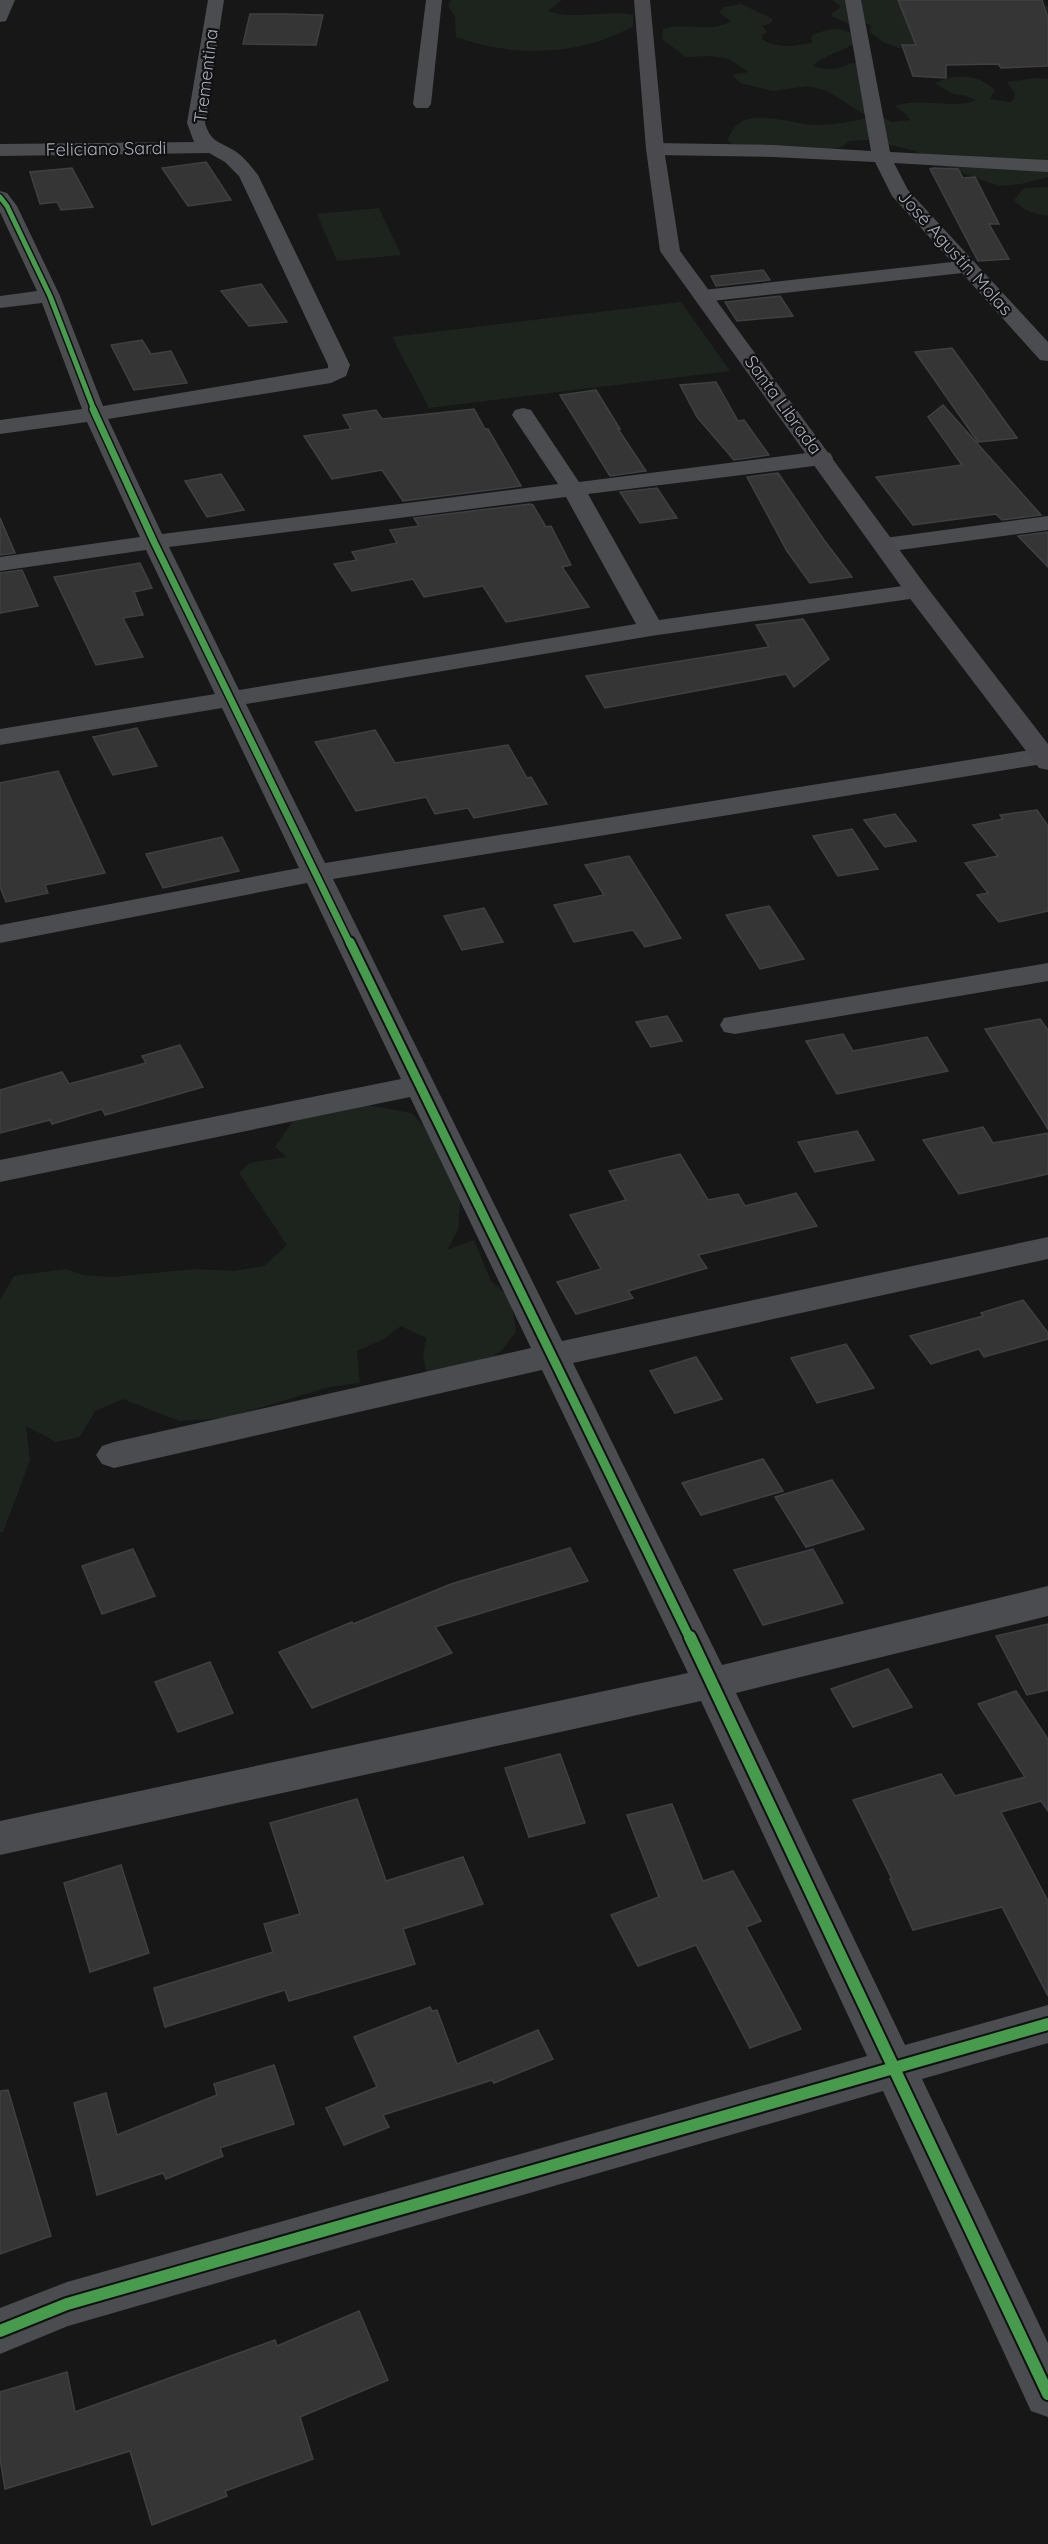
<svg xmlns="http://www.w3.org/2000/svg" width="1048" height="2544" viewBox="0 0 1048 2544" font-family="Quicksand,sans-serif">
  <rect width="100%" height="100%" fill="#171717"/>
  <g fill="#1d241e">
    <path d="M452 0H562L548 11C573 21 605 9 633 15V26C580 57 513 57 456 37L455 17 448 5Z"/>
    <polygon points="833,0 1004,0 1032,9 1048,6 1048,58 898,48 883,42 870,32 871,25 863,23 849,24 832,16 832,13 840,8 840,6"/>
    <path d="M741 4 773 19 771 23 762 26 767 32 762 35V39C777 49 795 46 812 43L811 36C833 27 839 26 861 38 847 52 827 52 813 66 839 74 841 64 863 61L876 113 891 122 910 120 906 114 895 106C922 97 956 110 976 100L966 96 953 94 935 83C956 73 978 74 995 90L990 99 1010 102 1014 99 1015 93 1007 82 1034 78 1048 79V177L1021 184 999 186 940 165 916 151 869 140 850 141 841 147 813 154 738 149 728 141C738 99 793 127 822 125 836 124 855 122 868 117L827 91 808 86 773 91 741 83 732 75 748 72 729 59 710 56 686 57 662 39 663 29C684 21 712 34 731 21L719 13 724 7Z"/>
    <path d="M1048 187V216C1034 214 1023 211 1014 200L1024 188Z"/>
    <polygon points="379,208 401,255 337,261 317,214"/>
    <polygon points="681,302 730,371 429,408 392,337"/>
    <polygon points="362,1104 411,1113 441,1143 461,1190 458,1230 447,1250 474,1240 491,1281 511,1299 516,1332 502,1350 467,1374 428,1378 423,1358 426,1338 401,1326 382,1340 357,1351 360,1383 329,1387 226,1418 179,1421 123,1399 95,1411 80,1437 56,1442 26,1426 30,1460 3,1532 0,1532 0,1300 14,1276 66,1269 83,1275 112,1277 194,1269 234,1271 264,1266 287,1245 239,1173 250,1163 287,1157 275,1147 304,1105"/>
  </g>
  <g fill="#353536" stroke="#3f4043" stroke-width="1.5">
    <polygon points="898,0 1042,0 1048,18 1048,66 1001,68 998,64 946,65 946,78 913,76 902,45 916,45"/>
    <polygon points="250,14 283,14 323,15 316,45 243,44"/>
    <polygon points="206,162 231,200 188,206 162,168"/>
    <polygon points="72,168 93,207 61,210 57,202 40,204 30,172"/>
    <polygon points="933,168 958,169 963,178 975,177 999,224 989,224 1009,259 978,261 930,169"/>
    <polygon points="763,270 770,280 716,286 711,276"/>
    <polygon points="261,284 287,322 249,326 221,291"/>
    <polygon points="780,296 793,316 737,321 725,302"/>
    <polygon points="142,340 151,354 171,351 187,383 134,390 111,345"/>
    <polygon points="952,348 1017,438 978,442 915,352"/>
    <polygon points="716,382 738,421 744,420 769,455 734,460 697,417 680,385"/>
    <polygon points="596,390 620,429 618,429 646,471 610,476 560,395"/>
    <polygon points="943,405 1041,515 1002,520 996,514 913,525 876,477 962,465 928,417"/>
    <polygon points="474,409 485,429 488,429 521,486 403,501 382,470 332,479 304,436 351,429 343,415 376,410 382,419"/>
    <polygon points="778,473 824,540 852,577 810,583 787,551 747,477"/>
    <polygon points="221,474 244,510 207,517 185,481"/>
    <polygon points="657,488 677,518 640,523 620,492"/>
    <polygon points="530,504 533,505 546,527 551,526 571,565 562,567 589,607 506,622 483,586 424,597 413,579 352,591 334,564 357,560 352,552 397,543 390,530 419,526 414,518"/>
    <polygon points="0,518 15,553 0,555"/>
    <polygon points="1048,532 1048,567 1018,536"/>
    <polygon points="140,563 152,588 134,592 143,615 123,618 143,657 96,665 54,577"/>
    <polygon points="22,570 38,606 0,613 0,573"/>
    <polygon points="803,619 829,659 794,687 786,674 605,708 586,676 769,647 756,625"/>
    <polygon points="137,728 157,766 113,775 93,737"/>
    <polygon points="375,730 395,763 508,745 527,778 531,777 547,804 474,818 468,808 435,814 426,797 356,811 315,742"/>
    <polygon points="58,771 105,873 45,885 48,893 6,902 0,887 0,783"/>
    <polygon points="1037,810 1048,826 1048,911 999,922 977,895 988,893 965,863 998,856 973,825 1003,819 1000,815"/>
    <polygon points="895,814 916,841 885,847 864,820"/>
    <polygon points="852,829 878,869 838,876 813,836"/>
    <polygon points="222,837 239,871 163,888 146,854"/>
    <polygon points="629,856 681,938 645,947 633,930 574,942 554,905 604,895 585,865"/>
    <polygon points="769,906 804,959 760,969 726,915"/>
    <polygon points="484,908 503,942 462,950 444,916"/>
    <polygon points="667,1016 682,1041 651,1047 636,1022"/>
    <polygon points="1040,1019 1048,1030 1048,1129 985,1029"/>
    <polygon points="843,1034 853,1051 927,1037 948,1071 837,1094 806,1041"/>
    <polygon points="180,1045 203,1087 105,1115 102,1109 52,1124 50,1120 0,1133 0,1090 62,1072 69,1084 146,1063 142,1056"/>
    <polygon points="983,1127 993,1143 1048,1133 1048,1174 959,1194 923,1140"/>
    <polygon points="857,1131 874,1160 815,1172 798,1142"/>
    <polygon points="680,1154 708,1200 738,1194 745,1206 796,1193 817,1226 698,1255 707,1268 628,1291 633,1298 576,1314 557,1282 601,1269 570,1215 626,1200 609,1171"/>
    <polygon points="1023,1300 1048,1333 1048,1339 984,1357 979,1349 931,1364 910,1336 983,1316 981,1313"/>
    <polygon points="846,1344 874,1388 817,1403 791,1358"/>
    <polygon points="696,1357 722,1399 675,1413 650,1371"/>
    <polygon points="763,1459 783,1491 701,1515 682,1483"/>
    <polygon points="832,1480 864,1529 806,1547 775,1497"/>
    <polygon points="570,1548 588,1581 435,1627 452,1653 312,1708 279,1652 352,1622 353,1624 451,1584"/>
    <polygon points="133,1549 155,1596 102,1614 82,1566"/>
    <polygon points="813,1549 843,1603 763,1625 734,1570"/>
    <polygon points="1048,1624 1048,1690 1027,1695 996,1636"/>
    <polygon points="210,1662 233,1713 178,1732 155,1682"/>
    <polygon points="888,1669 912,1707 853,1727 831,1689"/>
    <polygon points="1016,1691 1048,1739 1048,1811 1041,1801 1001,1812 1048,1901 1048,1996 1002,1907 913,1930 890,1879 892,1879 853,1800 941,1774 955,1796 1025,1777 978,1704"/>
    <polygon points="560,1754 585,1823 529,1837 505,1768"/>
    <polygon points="357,1799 386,1881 463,1857 483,1904 403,1929 415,1964 289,2001 285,1990 165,2027 154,1988 273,1952 264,1924 300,1914 270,1823"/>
    <polygon points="672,1804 703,1881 733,1871 761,1921 746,1927 801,2029 750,2048 696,1945 638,1966 611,1915 659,1897 627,1815"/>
    <polygon points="121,1865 149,1953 90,1972 64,1883"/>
    <polygon points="430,2007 432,2011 437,2010 457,2064 538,2030 553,2059 494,2083 492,2080 383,2115 389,2127 344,2145 326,2108 377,2087 354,2037"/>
    <polygon points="274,2065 294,2124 220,2148 223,2156 166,2179 163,2173 97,2195 74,2103 106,2093 117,2135 217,2095 214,2084"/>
    <polygon points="8,2090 51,2236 0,2254 0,2091"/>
    <polygon points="359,2311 388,2380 300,2417 313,2459 225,2491 227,2496 152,2525 130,2451 5,2489 0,2458 0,2392 67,2372 75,2412 275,2340 277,2346"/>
  </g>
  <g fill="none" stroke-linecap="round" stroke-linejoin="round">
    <g fill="#4b4c50" fill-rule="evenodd">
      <polygon points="0,0 15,0 6,21 0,22"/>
      <path d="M208 0H224L205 123C211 143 219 141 235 151 244 157 251 166 258 175L350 365 346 376 331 383 108 419 162 534 558 484 512 415 515 410 523 408 531 410 579 482 822 451 830 453 833 458 830 463 822 465 588 494 659 620 917 584 926 586 929 591 926 596 917 598 651 636 246 704 325 863 1043 748 1048 749V763L1043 764 333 879 562 1341 1048 1237V1259L573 1363 722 1665 1048 1586V1616L736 1693 905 2045 1048 2005V2043L922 2079 1048 2343V2417L1031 2411 883 2091 68 2326 0 2354V2308L67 2282 867 2056 701 1701 0 1855V1821L688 1673 542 1370 114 1468 102 1464 96 1455 102 1446 114 1442 531 1348 410 1097 0 1182V1160L401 1079 307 883 0 943V925L299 868 222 708 0 745V729L215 694 146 550 0 571V557L140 537 87 422 0 434V420L82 409 42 303 0 308V296L37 291 0 212V191L7 193 17 206 60 296 103 406 328 368V365L239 176 225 162 209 153 0 156V144L194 142 187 123ZM566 497 636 624 239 690 169 547Z"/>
      <polygon points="426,0 442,0 431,104 428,108 416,108 413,104"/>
      <polygon points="845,0 861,0 890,152 1048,160 1048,172 894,163 908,190 1048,342 1048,361 1040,360 962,273 703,302 696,300 693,296 696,292 703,290 952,262 892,196 875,162 773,157 655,155 648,153 646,149 648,145 655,143 773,145 871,151"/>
      <polygon points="1048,516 1048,530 885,552 877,550 873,545 877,540 885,538"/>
      <polygon points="1048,963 1048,981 735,1034 724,1032 720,1025 724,1018 735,1016"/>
    </g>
    <polygon fill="#4a4a4e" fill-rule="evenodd" points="634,0 650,0 664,149 680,251 926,586 1048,744 1048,770 1039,768 908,596 660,251 646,149"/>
    <g stroke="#111113" stroke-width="8">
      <polyline id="cycleway-far3" points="0,197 7,206 50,296 94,410"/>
    </g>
    <g stroke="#111113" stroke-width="10">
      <polyline id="cycleway-far2" points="93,409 154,542 350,944"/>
    </g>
    <g stroke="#111113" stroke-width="13">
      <polyline id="cycleway-far1" points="350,942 690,1639"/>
    </g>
    <g stroke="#111113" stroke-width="16">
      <g id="cycleway">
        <polyline points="690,1637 1048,2394"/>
        <polyline points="0,2331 67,2304 1048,2024"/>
      </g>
    </g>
    <use href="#cycleway-far3" stroke="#469c4c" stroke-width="5"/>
    <use href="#cycleway-far2" stroke="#469c4c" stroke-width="7"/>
    <use href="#cycleway-far1" stroke="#469c4c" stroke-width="9"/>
    <use href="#cycleway" stroke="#469c4c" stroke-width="12"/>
  </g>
  <g text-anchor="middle" stroke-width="4.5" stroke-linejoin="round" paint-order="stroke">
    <g font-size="18" fill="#a8adb8" stroke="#111113">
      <text transform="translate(206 76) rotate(-83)" y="6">Trementina</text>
      <text transform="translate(106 149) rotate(-1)" y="6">Feliciano Sardi</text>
      <text transform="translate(955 253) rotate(48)" y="6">José Agustín Molas</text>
      <text transform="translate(783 405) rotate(54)" y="6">Santa Librada</text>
    </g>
  </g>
</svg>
